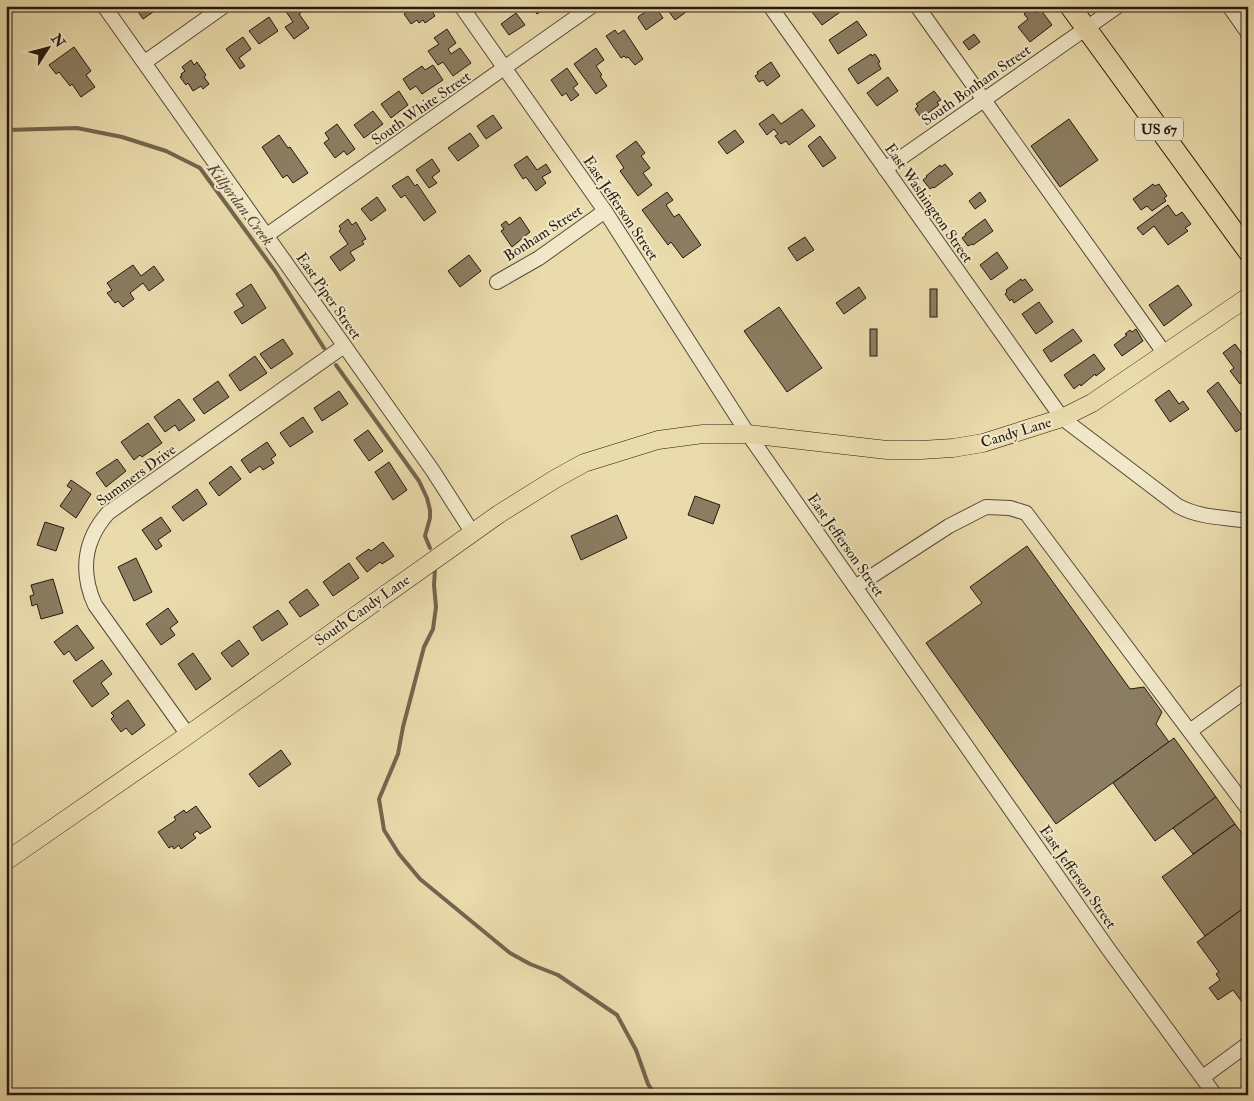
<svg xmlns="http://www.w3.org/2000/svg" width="1254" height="1101" viewBox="0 0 1254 1101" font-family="'IM FELL Double Pica',serif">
  <rect width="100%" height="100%" fill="#eadbac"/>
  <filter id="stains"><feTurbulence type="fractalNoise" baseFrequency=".004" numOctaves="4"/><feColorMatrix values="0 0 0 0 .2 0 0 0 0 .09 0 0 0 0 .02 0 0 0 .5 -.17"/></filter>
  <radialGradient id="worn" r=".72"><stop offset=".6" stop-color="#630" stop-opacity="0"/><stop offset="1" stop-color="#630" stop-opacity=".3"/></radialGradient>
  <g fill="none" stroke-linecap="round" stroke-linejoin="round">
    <g stroke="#73654e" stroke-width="4">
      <polyline points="6,130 77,128 122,137 166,151 200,168 275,271 324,348"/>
      <polyline points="336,365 419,481 427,498 430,510 430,518 425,536 430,548"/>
      <polyline points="435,569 434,585 436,607 433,629 424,647 403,727 398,754 379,799 384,830 399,854 420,879 510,953 530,964 558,975 617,1015 636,1050 648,1084 655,1095"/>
    </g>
  </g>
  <g fill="#8b7d61" stroke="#251810">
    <polygon points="134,6 154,6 156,10 143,19"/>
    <polygon points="284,6 306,6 307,8 299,14 309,28 294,39 285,27 293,22 283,7"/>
    <polygon points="414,6 432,6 435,11 433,13 435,16 425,23 423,20 419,23 417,20 411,24 404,14"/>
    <polygon points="531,6 548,6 537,14"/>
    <polygon points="655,6 663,18 646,30 638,18 639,16"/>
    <polygon points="665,6 687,6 689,10 675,20"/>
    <polygon points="820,6 840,6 843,10 822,25 812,12"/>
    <polygon points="1032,8 1036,13 1041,10 1052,25 1030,42 1018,27 1028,19 1024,14"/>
    <polygon points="516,13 525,25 509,35 501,24"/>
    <polygon points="269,17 278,31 259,44 249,31"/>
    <polygon points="857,21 867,35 838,54 829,40"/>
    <polygon points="447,29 456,43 448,49 451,54 460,48 471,63 453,76 443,62 438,65 428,51 439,44 434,38"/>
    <polygon points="615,30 618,34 624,30 643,59 635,65 628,57 626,58 624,56 621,58 606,36"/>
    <polygon points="974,34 980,42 969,50 963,42"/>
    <polygon points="243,37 251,49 239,58 245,66 240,69 226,49"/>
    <polygon points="74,47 91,71 86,75 95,87 81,97 72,84 70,86 59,72 56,74 49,65"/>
    <polygon points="596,48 604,60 596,66 602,75 600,76 607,86 596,94 574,64"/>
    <polygon points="871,54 872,56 875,54 880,62 878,63 881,69 858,84 848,69"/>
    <polygon points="191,60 194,65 197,62 206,75 204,77 209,84 203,89 201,86 193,91 188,83 186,85 180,77 182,76 181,74 185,71 182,67"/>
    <polygon points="771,62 780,76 767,86 763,80 759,82 755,76 758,74 757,72"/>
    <polygon points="433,65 443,80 422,94 416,86 410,90 403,79 422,66 425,70"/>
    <polygon points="567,68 578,84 573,88 579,95 571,101 566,93 562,96 551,80"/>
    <polygon points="888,77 898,91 877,106 867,93"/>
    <polygon points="399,91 408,105 391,118 381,104"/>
    <polygon points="934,91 941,100 937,102 939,105 925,115 923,113 920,116 915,109 918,106 916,104"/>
    <polygon points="802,109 815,126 789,145 786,141 781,144 775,136 778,134 774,129 767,135 759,124 773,114 781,124"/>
    <polygon points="373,111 383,124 364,138 354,125"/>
    <polygon points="493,115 502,128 486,139 477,126"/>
    <polygon points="1069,119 1098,160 1060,187 1031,146"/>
    <polygon points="337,124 355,149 347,155 344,151 335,158 324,143 329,139 325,133"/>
    <polygon points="735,130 744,142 727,154 718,142"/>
    <polygon points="470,133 479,146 458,161 448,148"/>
    <polygon points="279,135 288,148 290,147 308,173 293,183 287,175 283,178 262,147"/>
    <polygon points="820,136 836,158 823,167 808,146"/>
    <polygon points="636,141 645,153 641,156 650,168 643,173 652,185 638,196 620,171 624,168 616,156"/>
    <polygon points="527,156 537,170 546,164 551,172 542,177 546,183 536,191 526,177 523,179 514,165"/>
    <polygon points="432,159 440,171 432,177 437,183 429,188 416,170"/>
    <polygon points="945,164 953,174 934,188 933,187 930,189 923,180 927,177 926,176 940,165 941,167"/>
    <polygon points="408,176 415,186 417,184 436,212 424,221 405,195 401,198 392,186"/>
    <polygon points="1153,184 1155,186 1159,184 1167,196 1164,198 1166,201 1152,211 1147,206 1141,210 1133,199"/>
    <polygon points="667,192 673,200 666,205 674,217 679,214 701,245 683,258 671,242 668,245 642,210"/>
    <polygon points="980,192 986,201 975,209 969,201"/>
    <polygon points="377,197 386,210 371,221 361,209"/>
    <polygon points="1168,205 1176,216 1182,212 1191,224 1185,228 1188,231 1168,245 1154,226 1143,235 1137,228"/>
    <polygon points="520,217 530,232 512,247 501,231 504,229 501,225 506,221 509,225"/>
    <polygon points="348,219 352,225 356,222 366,239 362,241 364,244 350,252 355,260 340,271 330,257 348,244 339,231 341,229 339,226"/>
    <polygon points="985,219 993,231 973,245 972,244 968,246 962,238 966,235 965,234"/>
    <polygon points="805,237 814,250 797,261 788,248"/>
    <polygon points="997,252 1008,268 991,280 980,265"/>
    <polygon points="469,255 481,271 460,287 448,271"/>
    <polygon points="133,265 141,276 154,266 164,280 149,291 143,283 130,293 134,299 123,307 118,301 115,303 107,293 112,290 107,283"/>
    <polygon points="1021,279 1022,281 1025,279 1033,290 1014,303 1012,299 1010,301 1005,294 1007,292 1006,290"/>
    <polygon points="251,284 266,308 242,324 234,312 244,306 236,294"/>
    <polygon points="1178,285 1192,305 1164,326 1149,305"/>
    <polygon points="859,287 866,298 844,314 836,303"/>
    <rect x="930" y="289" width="7" height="28"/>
    <polygon points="1039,302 1053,322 1036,334 1022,314"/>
    <polygon points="779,307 822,368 787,392 744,331"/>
    <rect x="870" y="329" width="7" height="27"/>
    <polygon points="1073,329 1082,341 1051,362 1043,350"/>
    <polygon points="1136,329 1143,341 1122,356 1114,345 1127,335 1125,334 1130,330 1132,332"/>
    <polygon points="283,339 293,354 271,369 260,354"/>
    <polygon points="1235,344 1246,359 1248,358 1248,388 1243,382 1240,384 1230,371 1234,368 1223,353"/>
    <polygon points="1094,354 1105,369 1096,376 1095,374 1081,386 1080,384 1074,389 1064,375"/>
    <polygon points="255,356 267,373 240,391 229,375"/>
    <polygon points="218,381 229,397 204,414 193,399"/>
    <polygon points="1218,382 1248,424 1236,432 1207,391"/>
    <polygon points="1169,390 1179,404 1183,401 1189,409 1170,422 1155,400"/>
    <polygon points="339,391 348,404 322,421 314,408"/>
    <polygon points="179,399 195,420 179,431 175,425 165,432 154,417"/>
    <polygon points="303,417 313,432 290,447 280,433"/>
    <polygon points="148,423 162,443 142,457 140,455 134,460 121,442"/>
    <polygon points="368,430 383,451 369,461 354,440"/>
    <polygon points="267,442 276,455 271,459 274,463 263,470 260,466 250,473 241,460"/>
    <polygon points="117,459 126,471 106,487 96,473"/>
    <polygon points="389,462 407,490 393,500 375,472"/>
    <polygon points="231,466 241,479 219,496 209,483"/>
    <polygon points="71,480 91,494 76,518 60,506 72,489 67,486"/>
    <polygon points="197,489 207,504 183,521 172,507"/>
    <polygon points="695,496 720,505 713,524 688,515"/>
    <polygon points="617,515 627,538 581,560 571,536"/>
    <polygon points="161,517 171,531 158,540 162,546 156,550 142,530"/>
    <polygon points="45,522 64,528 56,551 37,545"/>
    <polygon points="383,542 394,556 382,564 380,562 367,572 356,558 369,549 371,551"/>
    <polygon points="1027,546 1130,689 1144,687 1162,712 1156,724 1169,742 1056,824 926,643 982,603 970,587"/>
    <polygon points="136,558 152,592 134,601 118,567"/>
    <polygon points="349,563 359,578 333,596 323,582"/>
    <polygon points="53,579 63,613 41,619 37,604 32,606 30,596 34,595 31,585"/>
    <polygon points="307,589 319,605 300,617 289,602"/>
    <polygon points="168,608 178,622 170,628 175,635 161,645 146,624"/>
    <polygon points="278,610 288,624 262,641 253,627"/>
    <polygon points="77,625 94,648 76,661 69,651 64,655 54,642"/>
    <polygon points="239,640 249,654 232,667 221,653"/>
    <polygon points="193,653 211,679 196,690 178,664"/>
    <polygon points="102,660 112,674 101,683 109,694 92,707 73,681"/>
    <polygon points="128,700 145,725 132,735 126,728 121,732 111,719 114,716 111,713"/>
    <polygon points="1174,738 1216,797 1155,841 1113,783"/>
    <polygon points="281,750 291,764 259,787 249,774"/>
    <polygon points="1216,797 1235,824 1193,854 1173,828"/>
    <polygon points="196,806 211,827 200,834 197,831 193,834 196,838 181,849 179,845 174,849 172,846 169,848 158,832 176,820 174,817 184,810 186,813"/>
    <polygon points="1235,824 1244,836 1248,833 1248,905 1205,936 1162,877"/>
    <polygon points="1248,905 1248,1010 1233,990 1218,1000 1209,988 1220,980 1216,974 1219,972 1197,942"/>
  </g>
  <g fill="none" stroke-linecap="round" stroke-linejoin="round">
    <g stroke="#564937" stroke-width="16">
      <g id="minor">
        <polyline points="104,6 433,471 472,532"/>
        <polyline points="461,6 605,211 748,434 1109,950 1215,1095"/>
        <path d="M770 6 1062 418 1178 506C1200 518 1224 517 1248 521"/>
        <polyline points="917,6 1165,354"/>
        <polyline points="1229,6 1248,33"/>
        <polyline points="145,62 224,6"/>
        <polyline points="885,169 1118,6"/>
        <polyline points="267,235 592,6"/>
        <polyline points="497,282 539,258 605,211"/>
        <polyline points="855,587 949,526 986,507 1010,508 1026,513 1248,809"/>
        <polyline points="1190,731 1248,689"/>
        <path d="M188 735 95 605C80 572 84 540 108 513L344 346"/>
        <polyline points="1203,1077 1248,1044"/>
      </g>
    </g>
    <g stroke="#251810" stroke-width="19">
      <polyline id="major" points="6,861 188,735 499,514 555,479 584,463 658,440 703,434 748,434 887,450 921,450 953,448 983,443 1062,418 1092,403 1248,297"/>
    </g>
    <g stroke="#251810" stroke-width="22">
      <polyline id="highway" points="1070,6 1248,251"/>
    </g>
    <use href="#minor" stroke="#f1e8c9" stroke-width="14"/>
    <use href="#major" stroke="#eadbac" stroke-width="18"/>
    <use href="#highway" stroke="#eadbac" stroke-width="20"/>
  </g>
  <g text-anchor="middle" stroke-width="4" stroke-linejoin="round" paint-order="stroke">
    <rect fill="#f1e8c9" stroke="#625648" stroke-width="1" x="1135" y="117.5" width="48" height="23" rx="4"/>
    <g font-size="14" font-weight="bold" fill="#251810">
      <text x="1159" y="134">US 67</text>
    </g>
    <g font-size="15" fill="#251810" stroke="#f1e8c9">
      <text transform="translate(976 85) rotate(-35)" y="5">South Bonham Street</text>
      <text transform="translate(421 108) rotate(-35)" y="5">South White Street</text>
      <text transform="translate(929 203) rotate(55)" y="5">East Washington Street</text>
      <text transform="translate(621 208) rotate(56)" y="5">East Jefferson Street</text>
      <text transform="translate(543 233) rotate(-33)" y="5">Bonham Street</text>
      <text transform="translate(329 296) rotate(55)" y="5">East Piper Street</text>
      <text transform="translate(1016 432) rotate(-17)" y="5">Candy Lane</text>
      <text transform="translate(136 475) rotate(-36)" y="5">Summers Drive</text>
      <text transform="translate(846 545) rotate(55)" y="5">East Jefferson Street</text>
      <text transform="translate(362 610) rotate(-35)" y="5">South Candy Lane</text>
      <text transform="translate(1078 877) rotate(55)" y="5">East Jefferson Street</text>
    </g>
    <g font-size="16" font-style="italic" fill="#594c39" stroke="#f1e8c9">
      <text transform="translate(241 204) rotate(53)" y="6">Killjordan Creek</text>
    </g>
  </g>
  <rect width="1254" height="1101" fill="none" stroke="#eadbac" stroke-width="25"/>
  <rect x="8" y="8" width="1239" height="1086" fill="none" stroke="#251810" stroke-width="2.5"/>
  <rect x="12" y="12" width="1229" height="1076" fill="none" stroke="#251810"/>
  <g transform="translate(48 48) rotate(54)" stroke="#f1e8c9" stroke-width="4" paint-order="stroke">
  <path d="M0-4L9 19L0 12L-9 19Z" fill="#251810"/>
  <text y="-8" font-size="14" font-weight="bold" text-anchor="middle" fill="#251810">N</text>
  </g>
  <rect width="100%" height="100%" filter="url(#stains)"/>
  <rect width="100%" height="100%" fill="url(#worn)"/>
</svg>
